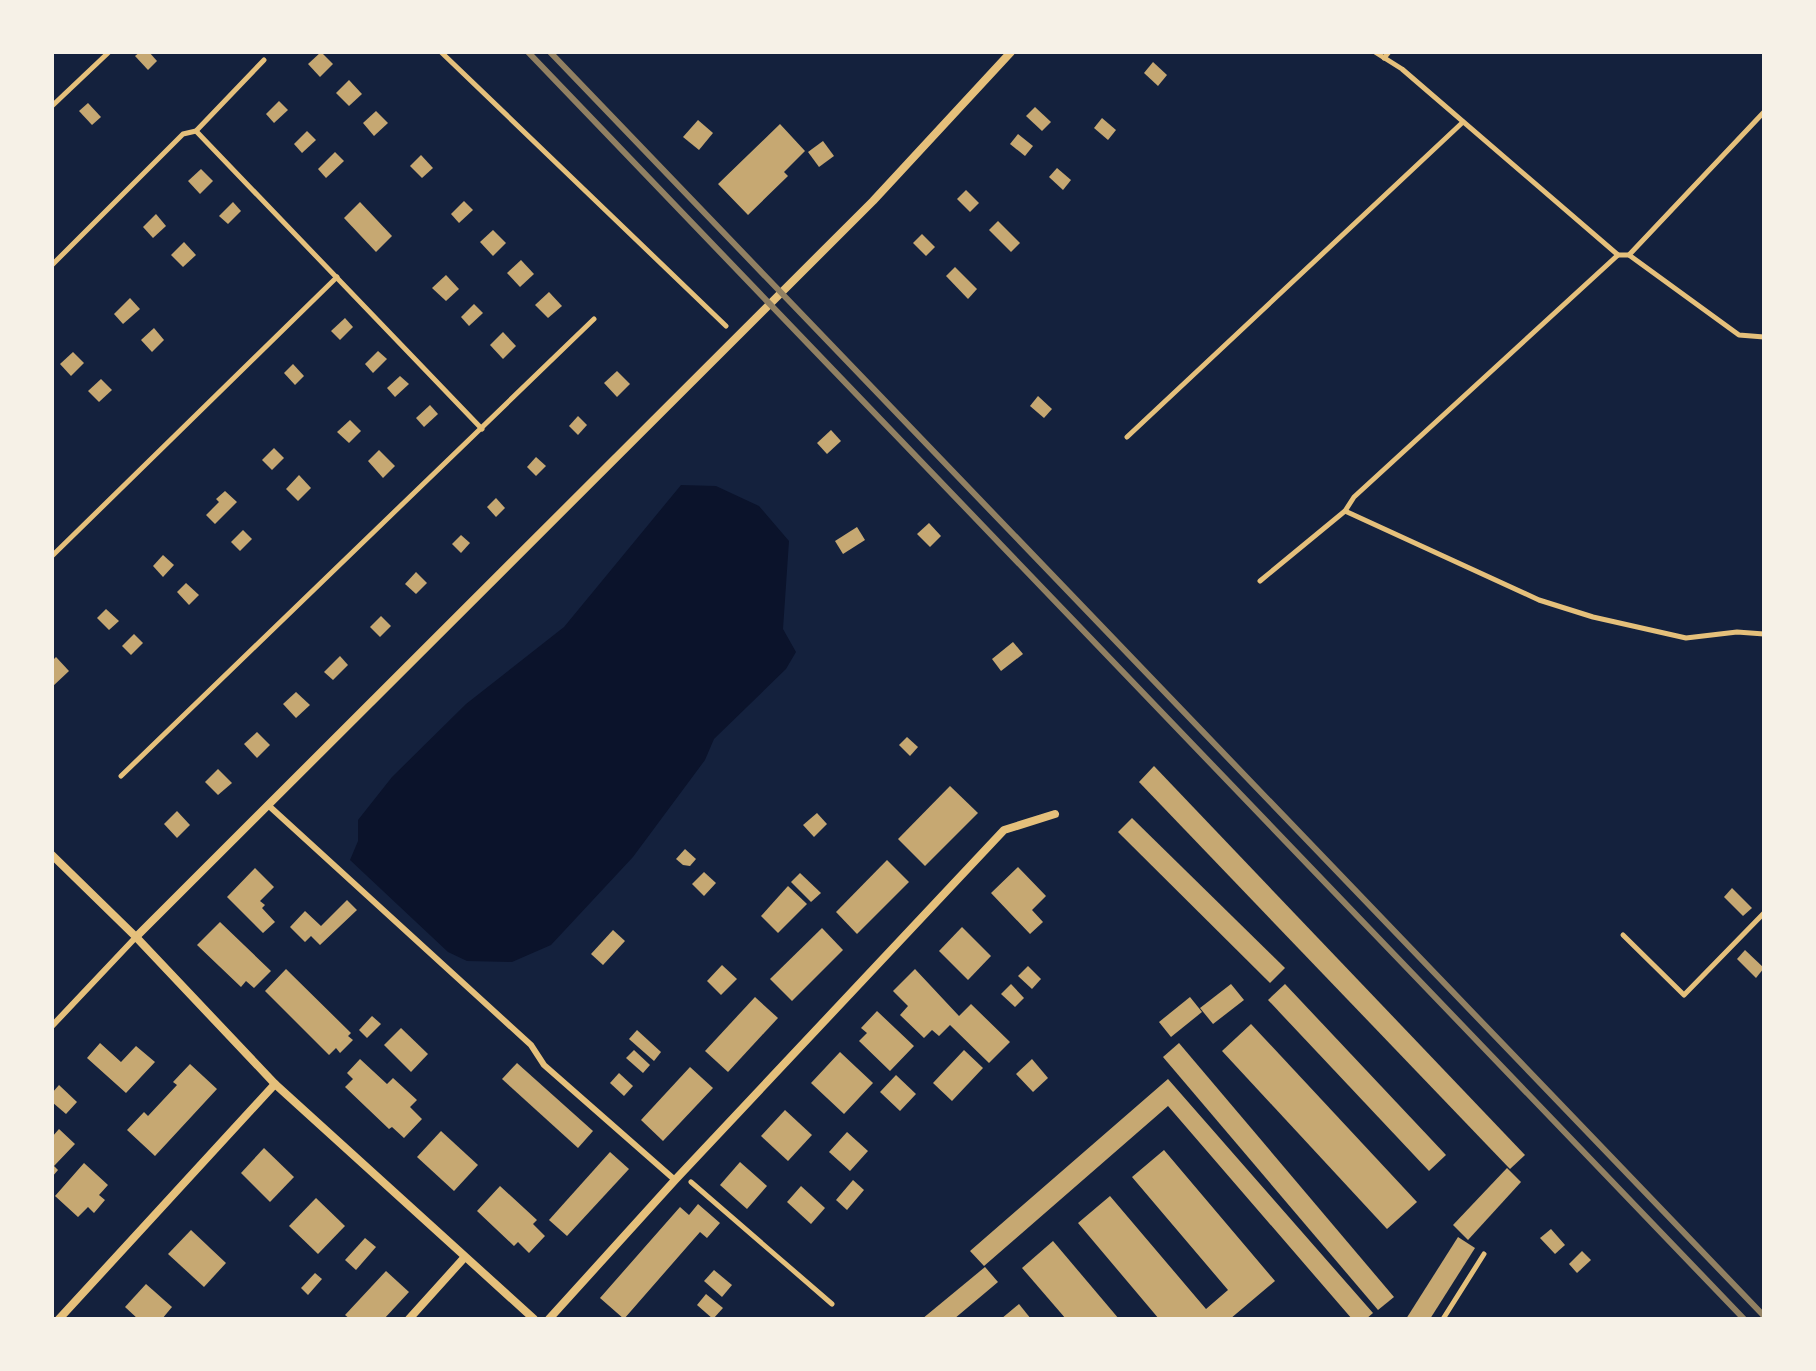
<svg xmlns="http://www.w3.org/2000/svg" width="1816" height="1371" viewBox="0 0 1816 1371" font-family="'Fira Sans',sans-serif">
  <rect width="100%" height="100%" fill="#14213d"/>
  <polygon fill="#0b132b" points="681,485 716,486 759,506 789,541 783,629 796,652 786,669 714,739 705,760 633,857 551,945 512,962 467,961 448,952 350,860 358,841 358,820 392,777 466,704 564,627"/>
  <g fill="#c6a872">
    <polygon points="140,52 149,52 157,61 148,70 135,56"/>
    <polygon points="321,52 333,64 320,77 308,64"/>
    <polygon points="1153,62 1167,75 1158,86 1144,73"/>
    <polygon points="349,80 362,94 349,106 336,93"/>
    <polygon points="279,101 288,110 274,123 266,114"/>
    <polygon points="88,103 101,117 92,125 79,111"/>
    <polygon points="1035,107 1051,122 1042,131 1026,116"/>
    <polygon points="376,111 388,123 374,136 363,123"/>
    <polygon points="1102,118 1116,130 1108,140 1094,128"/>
    <polygon points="698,120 713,133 699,150 683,137"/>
    <polygon points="780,124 805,151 784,172 788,176 748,215 718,184"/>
    <polygon points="307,131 316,140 302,153 294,144"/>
    <polygon points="1018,134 1033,146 1025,156 1010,144"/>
    <polygon points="823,141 834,156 819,167 808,152"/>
    <polygon points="335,152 344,161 326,178 318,169"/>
    <polygon points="421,155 433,168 422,178 410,166"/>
    <polygon points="1057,168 1071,180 1063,190 1049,177"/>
    <polygon points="201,169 213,181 200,194 188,181"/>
    <polygon points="966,190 979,203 970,212 957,199"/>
    <polygon points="464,201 473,210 459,223 451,214"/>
    <polygon points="233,202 241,211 228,224 219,216"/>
    <polygon points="360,202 392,236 376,252 344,218"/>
    <polygon points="156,214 166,226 153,238 143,227"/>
    <polygon points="998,221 1020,243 1011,252 989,230"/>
    <polygon points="493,230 506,243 493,256 480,242"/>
    <polygon points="922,234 935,247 926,256 913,243"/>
    <polygon points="184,242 196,255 183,267 171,255"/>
    <polygon points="521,260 534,274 520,287 507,273"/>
    <polygon points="955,267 977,289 968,299 946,276"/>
    <polygon points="446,275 459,289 446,301 432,288"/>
    <polygon points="549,292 562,306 548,318 535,305"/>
    <polygon points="130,298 140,309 123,324 114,314"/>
    <polygon points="474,304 483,313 469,326 461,317"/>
    <polygon points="345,318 353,327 340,340 331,331"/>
    <polygon points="154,328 164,340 152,352 141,340"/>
    <polygon points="503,332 516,346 503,359 490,345"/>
    <polygon points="378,351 387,359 373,373 365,364"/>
    <polygon points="73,352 84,363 71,376 60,364"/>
    <polygon points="293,364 304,376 295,385 284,373"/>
    <polygon points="617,371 630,384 617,397 604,383"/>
    <polygon points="400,376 409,384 395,397 387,388"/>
    <polygon points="101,379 112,390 99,402 88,391"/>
    <polygon points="1038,396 1052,409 1044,418 1030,406"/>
    <polygon points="430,405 438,414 424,427 416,418"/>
    <polygon points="578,416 587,425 578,435 569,426"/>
    <polygon points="350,420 361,431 349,443 337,432"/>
    <polygon points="831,430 841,441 827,454 817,443"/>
    <polygon points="274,448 284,458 272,470 262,460"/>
    <polygon points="379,450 395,466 383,478 368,461"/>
    <polygon points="536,457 546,466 536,476 527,467"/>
    <polygon points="299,475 311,488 298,501 286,489"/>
    <polygon points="225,491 237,502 215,524 206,515 219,502 216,499"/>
    <polygon points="496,498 505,508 496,517 487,507"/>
    <polygon points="929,523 941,536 930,547 917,534"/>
    <polygon points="857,527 865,540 843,554 835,541"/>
    <polygon points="243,530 252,539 240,551 231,542"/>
    <polygon points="461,535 470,543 461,553 452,544"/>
    <polygon points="163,555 174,565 163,577 153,566"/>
    <polygon points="416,572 427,583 416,594 405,584"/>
    <polygon points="186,583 199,595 189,605 177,592"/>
    <polygon points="106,609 119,621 109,630 97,618"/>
    <polygon points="381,616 391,626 380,637 370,627"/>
    <polygon points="134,634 143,643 131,655 122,646"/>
    <polygon points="1013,642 1023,654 1001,671 992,659"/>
    <polygon points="340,656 348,665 333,680 324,672"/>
    <polygon points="56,657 69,671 52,687 52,661"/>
    <polygon points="296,692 310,705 296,718 283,704"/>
    <polygon points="257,732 270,745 257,758 244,744"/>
    <polygon points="907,737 918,747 910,756 899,745"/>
    <polygon points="1154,766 1525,1155 1510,1169 1139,782"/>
    <polygon points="218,769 232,783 218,795 205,782"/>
    <polygon points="950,786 978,813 925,866 898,839"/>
    <polygon points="177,811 190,825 177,838 164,824"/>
    <polygon points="817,813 827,824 814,837 803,825"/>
    <polygon points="1132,818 1285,968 1270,983 1118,832"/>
    <polygon points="685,849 696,859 690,866 683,865 676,859"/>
    <polygon points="887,860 909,882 857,934 836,912"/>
    <polygon points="1018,867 1046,896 1032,910 1043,922 1030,934 991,893"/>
    <polygon points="255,868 274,887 260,901 265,905 262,908 275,922 263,933 227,897"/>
    <polygon points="704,872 716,883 704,896 692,884"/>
    <polygon points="800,873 821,893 811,902 791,882"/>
    <polygon points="788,886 807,904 778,933 761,916"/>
    <polygon points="1732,888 1752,908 1743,916 1724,897"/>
    <polygon points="347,900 357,910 320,945 311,936 305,942 290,927 305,911 321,926"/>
    <polygon points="220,922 271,971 254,988 246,981 241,987 197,945"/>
    <polygon points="962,927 991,956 968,980 939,951"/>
    <polygon points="822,928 843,950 792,1001 770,979"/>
    <polygon points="613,930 625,941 603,965 591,954"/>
    <polygon points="1745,950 1764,968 1756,978 1737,959"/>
    <polygon points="722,965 737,979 721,995 707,981"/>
    <polygon points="1028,966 1041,979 1032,989 1018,976"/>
    <polygon points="286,969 351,1033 348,1036 353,1040 340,1053 336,1048 329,1055 265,991"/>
    <polygon points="915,969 959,1016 971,1004 1010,1042 989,1063 950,1025 939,1036 932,1030 924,1038 900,1015 908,1006 893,991"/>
    <polygon points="1011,984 1024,998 1015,1007 1001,994"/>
    <polygon points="1231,984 1244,1000 1213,1024 1200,1008"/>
    <polygon points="1285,984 1446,1155 1429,1171 1268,1000"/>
    <polygon points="755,997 778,1018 728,1072 705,1051"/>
    <polygon points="1190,997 1202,1012 1171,1037 1159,1022"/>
    <polygon points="877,1011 914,1046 890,1071 859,1041 867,1033 861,1028"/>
    <polygon points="372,1016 381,1024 367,1038 359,1030"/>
    <polygon points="1251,1024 1417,1202 1387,1229 1222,1051"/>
    <polygon points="401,1028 428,1054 411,1072 384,1045"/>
    <polygon points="637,1030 661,1052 654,1061 629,1039"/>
    <polygon points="100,1043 121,1062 136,1046 155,1062 126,1093 87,1058"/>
    <polygon points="1179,1043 1394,1297 1378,1310 1163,1057"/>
    <polygon points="634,1050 650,1065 643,1073 626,1058"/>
    <polygon points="964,1050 983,1068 952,1101 933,1083"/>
    <polygon points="840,1052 873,1083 844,1114 811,1083"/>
    <polygon points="360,1059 387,1084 393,1078 417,1100 410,1107 422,1119 404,1138 392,1127 389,1129 345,1087 353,1079 347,1073"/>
    <polygon points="1032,1059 1048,1078 1033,1092 1016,1074"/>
    <polygon points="517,1063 593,1131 578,1148 502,1079"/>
    <polygon points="190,1064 217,1089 155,1156 127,1130 144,1112 148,1116 177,1085 173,1082"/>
    <polygon points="690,1067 713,1088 663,1141 641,1120"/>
    <polygon points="619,1073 633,1086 624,1096 610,1083"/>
    <polygon points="896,1075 916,1094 900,1111 880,1092"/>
    <polygon points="1168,1079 1373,1313 1366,1319 1352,1319 1168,1106 984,1266 970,1251"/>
    <polygon points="59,1085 77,1102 66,1114 52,1102 52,1093"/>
    <polygon points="785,1110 812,1135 788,1161 761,1136"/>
    <polygon points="59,1129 75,1144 54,1166 58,1170 52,1177 52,1137"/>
    <polygon points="441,1131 478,1165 454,1191 417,1157"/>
    <polygon points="847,1132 868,1151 850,1171 829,1152"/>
    <polygon points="264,1148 294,1177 270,1202 241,1173"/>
    <polygon points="1164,1150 1275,1281 1230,1319 1159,1319 1078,1223 1110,1196 1206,1309 1228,1290 1132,1177"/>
    <polygon points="610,1152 629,1169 567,1236 549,1220"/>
    <polygon points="740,1162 767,1186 747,1209 720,1185"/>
    <polygon points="84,1163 108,1185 99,1195 105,1200 94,1213 88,1207 78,1217 55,1196"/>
    <polygon points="1507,1168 1521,1182 1468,1240 1453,1225"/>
    <polygon points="853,1180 864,1190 847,1210 836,1200"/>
    <polygon points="500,1186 537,1220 533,1224 545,1236 529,1253 518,1242 514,1246 477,1211"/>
    <polygon points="801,1186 825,1208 811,1224 787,1202"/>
    <polygon points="316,1198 345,1226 318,1254 289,1226"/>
    <polygon points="698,1204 720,1223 707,1238 700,1232 624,1319 600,1298 680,1207 689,1215"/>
    <polygon points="1551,1229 1565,1245 1555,1254 1540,1238"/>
    <polygon points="191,1230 226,1263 204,1287 168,1254"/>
    <polygon points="1458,1237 1475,1248 1430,1319 1406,1319"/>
    <polygon points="365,1238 376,1247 356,1270 345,1260"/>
    <polygon points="1053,1241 1119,1319 1066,1319 1022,1268"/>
    <polygon points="1582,1251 1591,1260 1577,1273 1569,1264"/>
    <polygon points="985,1267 998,1282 954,1319 922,1319"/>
    <polygon points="714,1270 732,1285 722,1297 704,1281"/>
    <polygon points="386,1271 409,1292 384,1319 350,1319 345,1315"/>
    <polygon points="315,1273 322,1279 308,1295 301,1288"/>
    <polygon points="146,1284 172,1307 162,1319 138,1319 125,1307"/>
    <polygon points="706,1294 723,1308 713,1319 697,1305"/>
    <polygon points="1019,1304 1031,1319 1001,1319"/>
  </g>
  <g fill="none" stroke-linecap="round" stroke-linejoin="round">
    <g stroke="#e5c07b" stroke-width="5">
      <polyline points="441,52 726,326"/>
      <polyline points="1375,52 1402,69 1618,255 1629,255 1739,335 1764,337"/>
      <polyline points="1384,58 1389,52"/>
      <polyline points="52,106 109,52"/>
      <polyline points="196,131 482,429"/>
      <polyline points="1629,255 1764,112"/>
      <polyline points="52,265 183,134 196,131 264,60"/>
      <polyline points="1127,437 1463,122"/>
      <polyline points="1345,511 1539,600 1593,617 1686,638 1737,632 1764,634"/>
      <polyline points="52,556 337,277"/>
      <polyline points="1260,581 1345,511 1354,497 1618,255"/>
      <polyline points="121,776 594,319"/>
      <polyline points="1623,935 1684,995 1764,913"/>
      <polyline points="691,1182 832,1304"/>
      <polyline points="1443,1319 1484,1254"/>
    </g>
    <g stroke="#e5c07b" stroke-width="6">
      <polyline points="268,805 531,1045 544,1065 675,1180"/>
      <polyline points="52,1026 136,937"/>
    </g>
    <g stroke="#e5c07b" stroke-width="8">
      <polyline points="52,855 136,937 275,1084 534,1319"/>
      <polyline points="136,937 873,201 1011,52"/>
      <polyline points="59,1319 275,1084"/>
      <polyline points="409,1319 464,1258"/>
      <polyline points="549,1319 675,1180 1004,830 1055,814"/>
    </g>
    <g stroke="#918062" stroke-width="6">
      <polyline points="528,52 1744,1319"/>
      <polyline points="550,52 1764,1316"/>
    </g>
  </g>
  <rect width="1816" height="1371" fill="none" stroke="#f6f1e7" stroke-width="108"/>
</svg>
